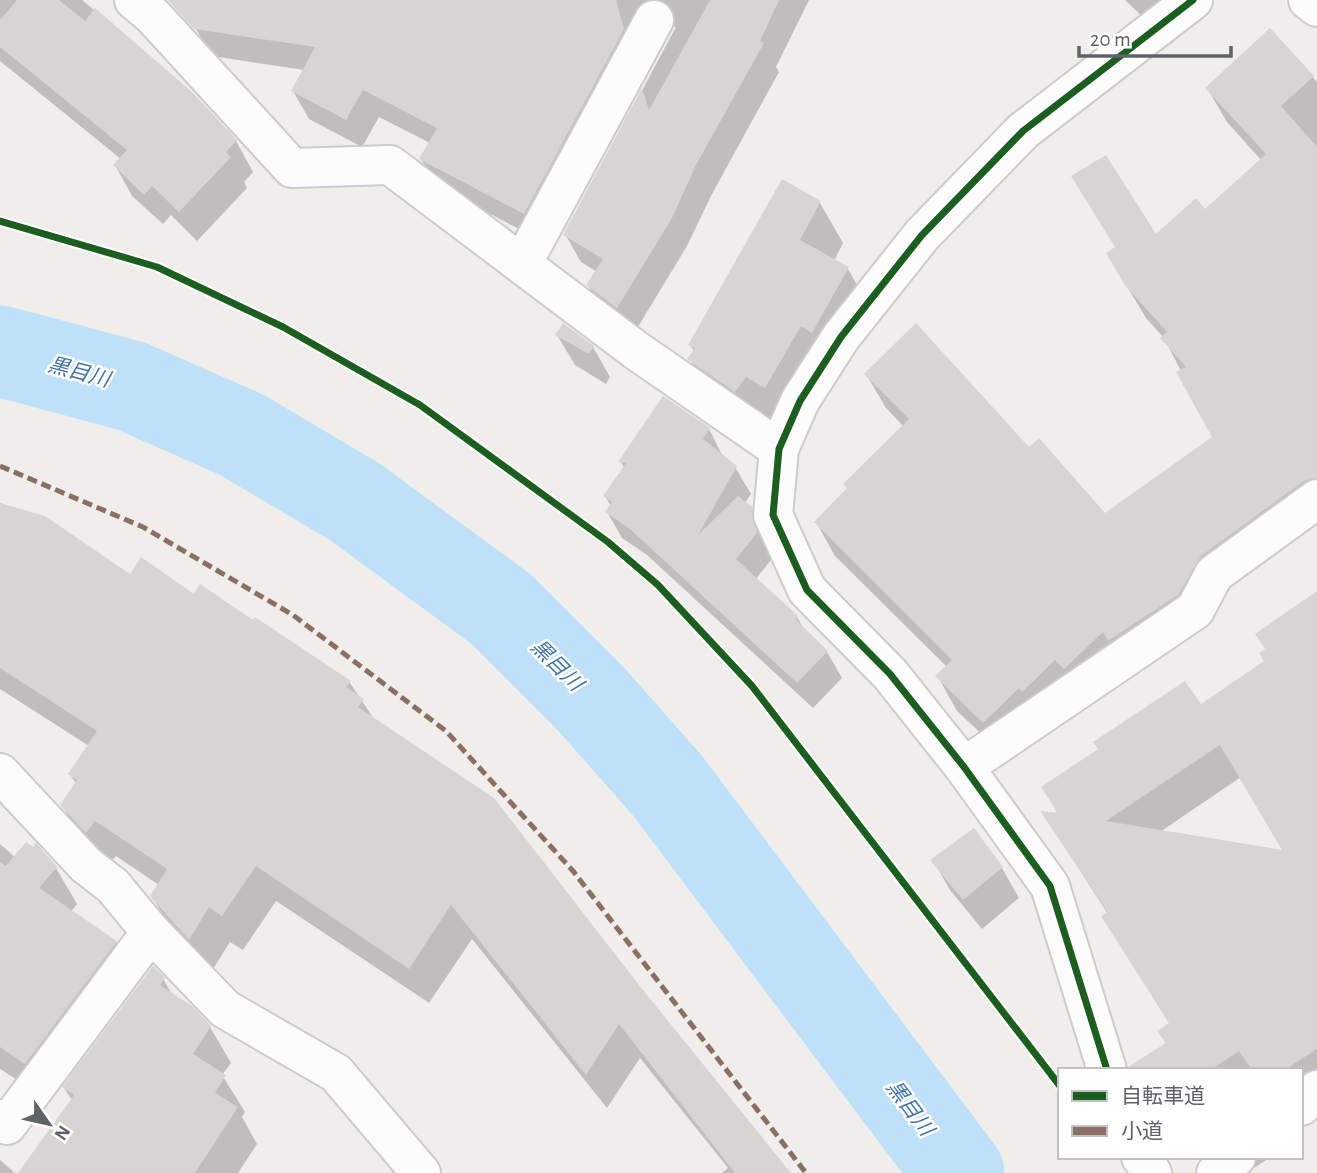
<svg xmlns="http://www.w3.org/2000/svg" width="1317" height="1173" viewBox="0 0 1317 1173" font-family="'Alegreya Sans','Noto Sans JP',sans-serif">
  <rect width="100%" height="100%" fill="#efeeea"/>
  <g fill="#0003" fill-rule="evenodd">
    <polygon points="0,0 82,0 129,38 236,141 253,172 244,182 247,188 197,241 171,215 163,224 132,196 115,165 121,159 0,61"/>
    <polygon points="201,0 809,0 776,67 779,72 712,194 687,246 633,335 604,313 588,285 597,272 581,262 565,234 676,27 669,25 540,240 437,186 421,159 430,143 379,117 362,147 309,119 293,91 304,70 212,56 196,29"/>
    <polygon points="1125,0 1213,0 1171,44"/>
    <polygon points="1270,31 1317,82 1317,520 1004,755 957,711 938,677 947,667 835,556 816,522 904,427 886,408 866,374 1029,449 1105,515 1215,437 1164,338 1146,318 1128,288 1155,237 1205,211 1261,160 1227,122 1207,88"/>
    <polygon points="820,203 843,243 834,261 848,269 871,309 789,428 769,417 759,432 713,400 690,359 695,352 690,345"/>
    <polygon points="557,335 593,347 610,377 606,384 575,365"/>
    <polygon points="709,429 723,457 735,467 751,494 745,503 766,535 771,560 756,579 797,617 805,631 827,652 842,678 813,708 647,555 622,538 607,512 611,506 605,496 624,468 621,462"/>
    <polygon points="0,503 130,577 194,597 254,623 256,619 350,683 374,719 637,986 790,1173 722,1173 728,1168 640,1058 607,1108 472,939 429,1003 276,901 243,950 230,942 210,974 172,932 152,896 159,885 116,856 107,867 83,841 62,805 76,784 70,774 89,746 0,689"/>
    <path d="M1317 593V1111L1301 1121V1070H1166L1167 1045 1159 1031 1170 1024 1103 917 1108 914 1043 813 1059 816 1043 787 1200 707 1266 661ZM1241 777 1285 852 1160 832Z"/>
    <polygon points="973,830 1002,868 1019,898 982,929 950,890 933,860"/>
    <polygon points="0,844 16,858 56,868 77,904 71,912 116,942 137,979 47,1099 0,1069"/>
    <polygon points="163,979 173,996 210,1027 231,1063 222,1075 245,1112 242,1117 257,1144 238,1173 20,1173 72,1100 64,1088"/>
    <polygon points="1211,1157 1271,1157 1246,1173"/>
    <polygon points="0,1160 15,1173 0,1173"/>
  </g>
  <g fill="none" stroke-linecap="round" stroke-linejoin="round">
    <polyline stroke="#bfe0f9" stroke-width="91" points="0,351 131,386 242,435 355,502 501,609 591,699 667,785 959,1173"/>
  </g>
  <g fill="#d6d5d3" fill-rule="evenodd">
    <polygon points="17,0 59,0 85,21 95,8 193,93 237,140 226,152 231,157 179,212 152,186 144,195 113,165 127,150 0,47 0,20"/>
    <polygon points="168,0 616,0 624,29 524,214 419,159 437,128 363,90 346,120 291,91 315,47 194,29"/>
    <polygon points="710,0 779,0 760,41 764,43 696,165 672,218 617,308 586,285 603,259 563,235 642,88 649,110"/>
    <polygon points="1270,28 1314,76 1281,106 1317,147 1317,477 1304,481 1201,556 1178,595 1108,641 1103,632 1064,669 1055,660 1022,692 1019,688 983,723 935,676 952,660 814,522 847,488 843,484 909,419 864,374 916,323 1029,447 1039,438 1105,513 1212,437 1176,372 1186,367 1160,338 1167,332 1124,284 1106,253 1115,247 1071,176 1106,155 1156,234 1196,198 1205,209 1266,154 1205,88"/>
    <polygon points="782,179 821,201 800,240 849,267 812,333 801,326 765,388 746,377 735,392 687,359 695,348 688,345"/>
    <polygon points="563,323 594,346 589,354 555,335"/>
    <polygon points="663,396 710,428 703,439 737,466 698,535 738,496 752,507 757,533 736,559 798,616 795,619 828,651 797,683 630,529 605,512 612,502 603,496 626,463 618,462"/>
    <polygon points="0,503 45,516 130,574 141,557 194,594 200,584 253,620 255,617 351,681 346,687 364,699 358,707 494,798 639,985 791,1173 735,1173 619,1024 586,1075 451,905 409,969 256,866 222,916 209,907 189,940 150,896 167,869 95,821 86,833 60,805 77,780 68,774 97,731 0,668"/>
    <path d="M1317 591V1049L1284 1070H1252L1239 1051 1210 1070H1128V1067L1166 1043 1157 1031 1169 1023 1101 916 1108 912 1040 811 1058 813 1041 787 1098 749 1093 742 1185 681 1201 704 1264 661 1259 653 1265 649 1255 634ZM1220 745 1282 850 1106 821Z"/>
    <polygon points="974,828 1003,867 963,900 930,860"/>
    <polygon points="26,842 33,847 36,843 57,867 39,888 117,941 25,1064 0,1047 0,862 6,866"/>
    <polygon points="153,966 165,978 160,985 192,1006 211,1026 193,1054 226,1075 215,1093 238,1107 195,1173 18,1173 74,1095 62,1087"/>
  </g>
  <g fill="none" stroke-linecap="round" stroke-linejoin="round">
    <g stroke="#cbcccc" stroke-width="42">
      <g id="street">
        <polyline points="134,0 153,16 292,168 390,165 637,351 779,449"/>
        <polyline points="1308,0 1317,7"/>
        <polyline points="522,264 654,20"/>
        <polyline points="964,767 1195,610 1214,574 1317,499"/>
        <polyline points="0,773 86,865 113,886 151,932 225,1009 336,1073 421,1173"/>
        <polyline points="1107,1070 1050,886 964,767 890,674 807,590 773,515 779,449 800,401 841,337 922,235 1023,131 1193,0"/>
        <polyline points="1301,1106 1317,1090"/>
        <polyline points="0,1119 7,1125 151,932"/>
        <polyline points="1141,1157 1152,1173"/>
        <polyline points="1216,1173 1236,1157"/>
      </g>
    </g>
    <use href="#street" stroke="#fdfcfc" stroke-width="38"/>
    <polyline stroke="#8d6e63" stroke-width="5" stroke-dasharray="10 5" stroke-linecap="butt" points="0,466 143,527 293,615 446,731 573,871 806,1173"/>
    <g stroke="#fff" stroke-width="11">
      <g id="cycleway">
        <polyline points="0,221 157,267 283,327 420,405 608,542 658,585 752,686 1060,1086"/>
        <polyline points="1107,1070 1050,886 964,767 890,674 807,590 773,515 779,449 800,401 841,337 922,235 1023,131 1193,0"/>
      </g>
    </g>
    <use href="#cycleway" stroke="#1b5e20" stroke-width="7"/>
  </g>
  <g text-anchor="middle" stroke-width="5" stroke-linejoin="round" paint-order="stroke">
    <g font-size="21" font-style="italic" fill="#4174aa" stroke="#fff">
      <text transform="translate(79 372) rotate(15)" y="7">黒目川</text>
      <text transform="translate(557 665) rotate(45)" y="7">黒目川</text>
      <text transform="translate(910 1108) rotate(53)" y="7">黒目川</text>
    </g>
  </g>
  <rect x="1058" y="1068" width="245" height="91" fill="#ffffff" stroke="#bfc1c3" stroke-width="2"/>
  <rect x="1072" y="1091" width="35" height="10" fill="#1b5e20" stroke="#bfc1c3" stroke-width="2"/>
  <text x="1121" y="1103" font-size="21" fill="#5f6368">自転車道</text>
  <rect x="1072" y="1126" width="35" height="10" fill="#8d6e63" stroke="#bfc1c3" stroke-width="2"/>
  <text x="1121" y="1138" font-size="21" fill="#5f6368">小道</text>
  <g transform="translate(49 1124) rotate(124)" stroke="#ffffff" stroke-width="5" paint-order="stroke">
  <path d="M0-5L12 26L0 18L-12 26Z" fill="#5f6368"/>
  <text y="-10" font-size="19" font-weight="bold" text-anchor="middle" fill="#5f6368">N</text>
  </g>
  <path d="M1079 46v10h152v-10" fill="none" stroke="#5f6368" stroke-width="3.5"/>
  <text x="1090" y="46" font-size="21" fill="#5f6368" stroke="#ffffff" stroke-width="5" paint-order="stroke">20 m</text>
</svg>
